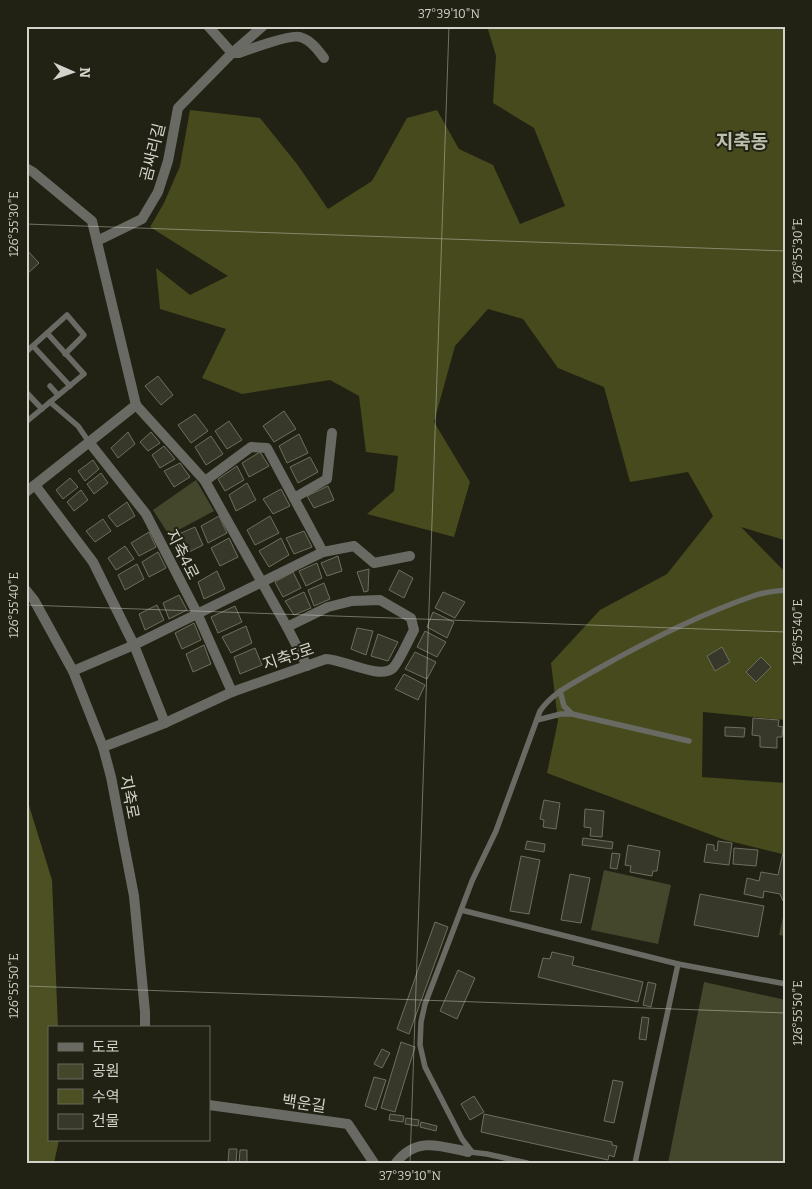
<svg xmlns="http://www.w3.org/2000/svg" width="812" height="1189" viewBox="0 0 812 1189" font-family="Bitter,'Noto Sans KR',serif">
  <rect width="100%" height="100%" fill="#212214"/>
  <g fill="#45472c">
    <polygon points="196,480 214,511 169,535 153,510"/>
    <polygon points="604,870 671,885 658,944 591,930"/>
    <polygon points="784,912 786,912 786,936 779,935"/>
    <polygon points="704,982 786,1000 786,1163 668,1163"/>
  </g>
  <polygon fill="#464a1c" points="487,26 786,26 786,535 784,540 741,527 786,573 786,720 703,712 702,777 786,783 786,855 725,840 547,773 558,721 551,663 600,610 667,574 713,516 688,472 630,482 604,387 558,368 523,319 488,309 455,346 434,422 470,482 454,537 367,514 394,491 398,456 366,452 359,396 330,380 242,394 202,378 226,329 160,309 156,268 190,295 228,276 150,227 164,203 180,166 190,110 260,118 297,164 328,209 372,181 407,118 437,110 459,149 493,165 520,224 565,206 534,128 493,103 496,56"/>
  <polygon fill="#4c5022" points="26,796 52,880 58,1028 49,1028 49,1140 59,1140 54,1163 26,1163"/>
  <g fill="#373829" stroke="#6d6f5e">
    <polygon points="26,249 39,263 26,275"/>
    <polygon points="158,376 173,395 161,405 145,386"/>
    <polygon points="284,411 296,429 274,442 263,426"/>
    <polygon points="195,414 208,431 191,443 178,425"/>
    <polygon points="229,421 242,440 227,449 215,431"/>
    <polygon points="128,432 135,444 118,458 111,448"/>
    <polygon points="151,432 160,443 148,451 140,442"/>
    <polygon points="299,434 308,453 287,463 279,446"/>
    <polygon points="211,436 223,454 206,465 195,447"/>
    <polygon points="164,446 175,459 160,468 152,455"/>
    <polygon points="260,452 269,466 249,477 242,463"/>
    <polygon points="310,457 318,472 298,483 290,467"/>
    <polygon points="93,460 99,469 85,481 78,471"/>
    <polygon points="180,463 190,477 174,487 164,471"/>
    <polygon points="237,466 244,480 225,491 218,479"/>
    <polygon points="101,473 108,483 94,494 87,484"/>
    <polygon points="70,478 78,487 63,499 56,490"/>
    <polygon points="247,483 256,500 236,511 229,495"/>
    <polygon points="328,486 334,500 314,508 307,496"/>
    <polygon points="281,489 290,506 273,514 263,499"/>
    <polygon points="81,490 88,500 74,511 67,502"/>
    <polygon points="127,502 135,516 117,527 108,516"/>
    <polygon points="219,516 227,533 208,543 201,526"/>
    <polygon points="270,516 279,533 255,545 247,530"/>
    <polygon points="103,519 111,531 95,542 86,531"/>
    <polygon points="195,527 203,545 181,556 172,537"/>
    <polygon points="304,531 312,547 294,554 286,538"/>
    <polygon points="149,532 156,547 139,556 131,543"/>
    <polygon points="229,538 238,557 220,566 211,548"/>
    <polygon points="281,538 289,555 269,567 259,551"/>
    <polygon points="125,546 134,559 116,570 108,558"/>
    <polygon points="158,552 166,568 149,577 142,562"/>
    <polygon points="338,556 342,571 327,576 321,563"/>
    <polygon points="317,563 322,578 306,586 299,571"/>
    <polygon points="137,564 144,579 125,590 118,575"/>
    <polygon points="369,569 368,591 364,592 357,572"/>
    <polygon points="399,570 413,578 404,598 389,590"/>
    <polygon points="217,571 225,589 204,599 198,582"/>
    <polygon points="293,572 301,588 283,597 275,582"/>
    <polygon points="324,583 330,599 314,606 308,590"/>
    <polygon points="304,592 311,608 294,615 285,601"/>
    <polygon points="443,592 465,602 455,618 435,608"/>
    <polygon points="179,595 187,610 169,619 163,603"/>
    <polygon points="157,605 164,620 145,630 139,614"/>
    <polygon points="235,606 242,622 218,633 211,617"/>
    <polygon points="433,612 454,622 447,638 427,627"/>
    <polygon points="194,623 201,640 182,649 175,633"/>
    <polygon points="246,626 252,643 231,653 222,637"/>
    <polygon points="357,628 373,631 366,655 351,649"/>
    <polygon points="425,631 446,642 437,657 417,647"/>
    <polygon points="378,634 398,642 388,661 371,656"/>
    <polygon points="204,645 211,664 193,672 186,654"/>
    <polygon points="722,647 730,662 715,671 707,656"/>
    <polygon points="255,648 262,665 240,674 234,657"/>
    <polygon points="415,652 436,662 427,679 405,669"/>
    <polygon points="761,657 771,667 756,682 746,672"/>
    <polygon points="404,674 425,685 418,700 395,689"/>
    <polygon points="753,718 779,720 778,726 783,727 782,737 777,737 777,748 760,747 760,736 752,735"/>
    <polygon points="725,727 745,728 744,737 725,736"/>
    <polygon points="544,800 560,803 556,829 543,827 544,820 540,819"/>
    <polygon points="585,809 604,811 602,837 590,836 591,828 584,827"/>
    <polygon points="583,838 613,842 612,849 582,845"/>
    <polygon points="527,841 545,844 544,852 525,849"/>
    <polygon points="718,841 732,843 729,865 704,862 707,844 714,845 714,850 717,851"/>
    <polygon points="628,845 660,851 657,871 653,871 652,876 630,872 631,866 625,865"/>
    <polygon points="734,848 758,850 756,866 733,864"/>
    <polygon points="612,853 620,854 617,869 610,868"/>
    <polygon points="783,853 786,854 786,901 783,901 780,894 764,891 763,898 744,894 747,878 759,881 761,872 778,875"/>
    <polygon points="521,856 540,860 529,914 510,911"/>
    <polygon points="570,874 590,878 581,923 561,920"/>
    <polygon points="700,894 764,906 758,937 694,925"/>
    <polygon points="435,922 448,927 409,1034 397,1029"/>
    <polygon points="552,952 574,957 572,965 643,982 638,1002 538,977 543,958 550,959"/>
    <polygon points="458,970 475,978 457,1019 440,1011"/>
    <polygon points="648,982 656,984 651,1007 643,1005"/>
    <polygon points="642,1017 649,1018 646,1040 639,1039"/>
    <polygon points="401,1042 415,1047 395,1112 381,1108"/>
    <polygon points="382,1049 390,1053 382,1068 374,1064"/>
    <polygon points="374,1077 386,1080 376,1110 365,1106"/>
    <polygon points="613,1080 623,1082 614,1123 604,1121"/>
    <polygon points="474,1096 484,1112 470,1120 461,1104"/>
    <polygon points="390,1114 404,1116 403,1122 389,1120"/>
    <polygon points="484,1114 612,1142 612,1145 617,1146 614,1157 609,1155 608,1160 481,1132"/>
    <polygon points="406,1118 419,1120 418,1126 405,1124"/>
    <polygon points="421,1122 437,1126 436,1131 420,1127"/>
    <polygon points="229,1149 237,1149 236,1163 228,1163"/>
    <polygon points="240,1150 247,1150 247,1163 239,1163"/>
  </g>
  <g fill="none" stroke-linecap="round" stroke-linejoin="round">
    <g stroke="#696a63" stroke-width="5.5">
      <polyline points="33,346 70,386"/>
      <polyline points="26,352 67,315 84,335 65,354"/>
      <polyline points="50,386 58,395"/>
      <polyline points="26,392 42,409"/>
      <polyline points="50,402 78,426 89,442"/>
      <polyline points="26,422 84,374 47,333"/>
      <polyline points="572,714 689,741"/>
      <polyline points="537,720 561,714 572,714 564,706 560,691"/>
      <polyline points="461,910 678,964 786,984"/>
      <polyline points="470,1152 487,1154 527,1163"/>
      <path d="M472 1152 462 1139 425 1067 420 1045 421 1022 425 1004 461 910 472 881 496 831 540 711C553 692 574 683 594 671 645 642 700 614 756 595 765 592 776 591 786 590"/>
      <polyline points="635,1163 678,964"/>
    </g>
    <g stroke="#696a63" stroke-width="10">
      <path d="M208 26 232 53H239C250 49 291 34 300 37 311 40 318 50 324 58"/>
      <polyline points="26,168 33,172 92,221 136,405"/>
      <polyline points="97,241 142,219 158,192 168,161 178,108 232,53 263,26"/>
      <polyline points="89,442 146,514 197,613 232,692"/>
      <polyline points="205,481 251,447 267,448 323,552"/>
      <polyline points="35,485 93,562 134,645 165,723"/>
      <polyline points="26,492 136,405 205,481 287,627 307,666"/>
      <polyline points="294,498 327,479 332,433"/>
      <polyline points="26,590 34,600 73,671 103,747 111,777 134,896 145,1012 145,1028"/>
      <polyline points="73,671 134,645 323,552 354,546 374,563 410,556"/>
      <path d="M103 747 165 723 232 692 326 659C343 659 380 680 393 668 399 662 409 639 414 630L411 618 380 600 352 601 328 607 287 627"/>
      <polyline points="209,1105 348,1124 374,1163"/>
      <path d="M396 1163C416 1136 440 1146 468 1152"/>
    </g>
  </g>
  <path fill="none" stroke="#d2d3ca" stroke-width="1" stroke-opacity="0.45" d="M26 224 786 251M26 605 786 632M26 986 786 1013M410 1163 449 26"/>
  <g text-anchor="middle" stroke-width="4" stroke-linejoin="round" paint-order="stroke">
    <g font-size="16" fill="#d2d3ca" stroke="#212214">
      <text transform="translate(152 152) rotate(-76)" y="6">곰싸리길</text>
      <text transform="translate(183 554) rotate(63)" y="6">지축4로</text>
      <text transform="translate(288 656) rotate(-19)" y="6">지축5로</text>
      <text transform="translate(130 797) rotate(79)" y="6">지축로</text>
      <text transform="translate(304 1103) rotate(8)" y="6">백운길</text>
    </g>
    <g font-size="19" font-weight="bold" fill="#bec0ae" stroke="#212214">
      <text x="742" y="148">지축동</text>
    </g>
  </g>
  <rect width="812" height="1189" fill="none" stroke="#212214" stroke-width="55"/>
  <rect x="48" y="1026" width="162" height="115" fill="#212214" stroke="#68695d"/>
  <rect x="58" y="1043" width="25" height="8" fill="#696a63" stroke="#68695d"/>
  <text x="92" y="1052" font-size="15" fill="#d2d3ca">도로</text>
  <rect x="58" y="1064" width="25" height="15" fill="#45472c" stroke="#68695d"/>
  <text x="92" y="1076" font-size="15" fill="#d2d3ca">공원</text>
  <rect x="58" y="1089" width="25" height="15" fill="#4c5022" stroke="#68695d"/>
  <text x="92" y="1102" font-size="15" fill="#d2d3ca">수역</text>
  <rect x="58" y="1114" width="25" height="15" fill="#373829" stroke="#68695d"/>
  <text x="92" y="1126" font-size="15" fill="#d2d3ca">건물</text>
  <g transform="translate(72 72) rotate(92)" stroke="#212214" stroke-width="4" paint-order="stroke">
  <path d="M0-4L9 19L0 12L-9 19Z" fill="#d2d3ca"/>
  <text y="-8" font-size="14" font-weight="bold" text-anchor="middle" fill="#d2d3ca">N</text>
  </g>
  <rect x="28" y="28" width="756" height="1134" fill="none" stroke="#d2d3ca" stroke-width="2"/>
  <g font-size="12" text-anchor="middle" fill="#d2d3ca">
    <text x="449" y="18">37°39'10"N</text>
    <text transform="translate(14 224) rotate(-90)" y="4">126°55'30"E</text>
    <text transform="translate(798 251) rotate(-90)" y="4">126°55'30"E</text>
    <text transform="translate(14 605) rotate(-90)" y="4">126°55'40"E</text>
    <text transform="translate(798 632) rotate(-90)" y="4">126°55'40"E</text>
    <text transform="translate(14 986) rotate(-90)" y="4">126°55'50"E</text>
    <text transform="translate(798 1013) rotate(-90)" y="4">126°55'50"E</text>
    <text x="410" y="1180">37°39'10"N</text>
  </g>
</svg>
